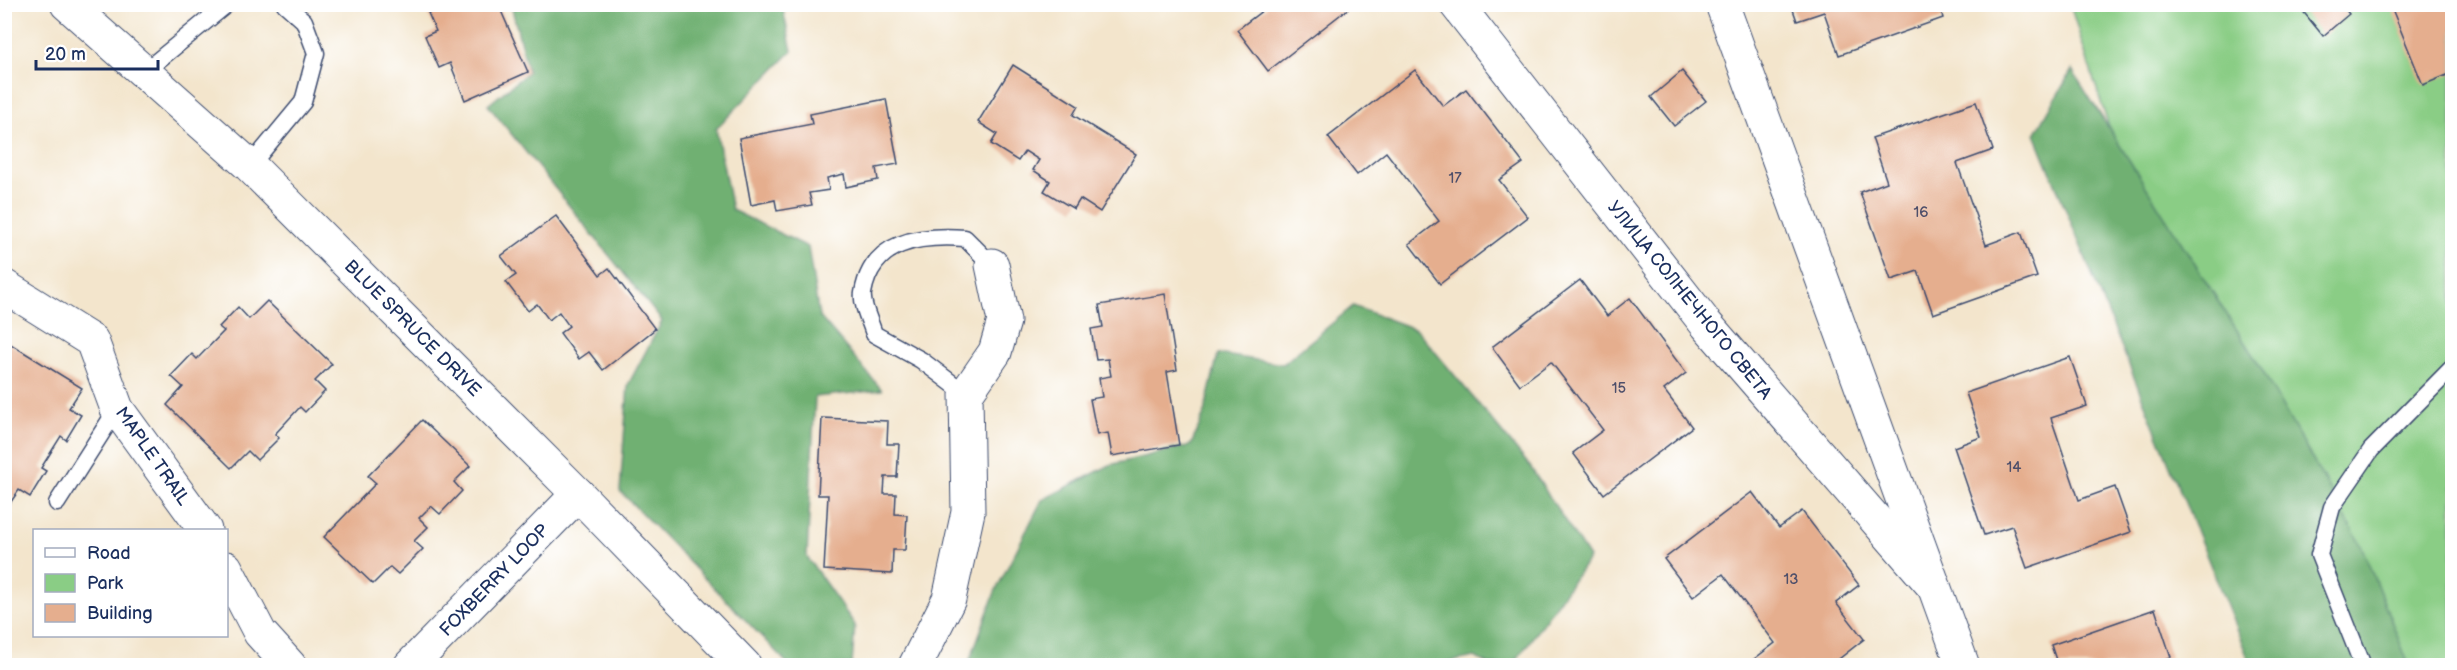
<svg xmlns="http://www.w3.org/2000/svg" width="2457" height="670" viewBox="0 0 2457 670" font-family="'Balsamiq Sans',sans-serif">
  <rect width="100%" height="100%" fill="#fff"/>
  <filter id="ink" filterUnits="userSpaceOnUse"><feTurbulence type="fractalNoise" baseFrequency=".0167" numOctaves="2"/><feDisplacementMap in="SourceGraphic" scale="12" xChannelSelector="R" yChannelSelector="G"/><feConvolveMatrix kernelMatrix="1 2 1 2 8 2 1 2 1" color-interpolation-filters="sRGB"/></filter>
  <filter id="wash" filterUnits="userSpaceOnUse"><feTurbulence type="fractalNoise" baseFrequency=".008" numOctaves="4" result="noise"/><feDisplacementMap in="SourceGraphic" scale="24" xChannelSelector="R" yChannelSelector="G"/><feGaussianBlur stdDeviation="1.35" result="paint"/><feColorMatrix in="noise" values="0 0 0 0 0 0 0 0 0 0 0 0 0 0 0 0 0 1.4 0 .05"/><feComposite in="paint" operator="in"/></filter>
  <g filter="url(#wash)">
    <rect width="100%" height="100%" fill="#f3e5cc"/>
    <polygon fill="#8acd85" stroke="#527e72" stroke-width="1.5" points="2070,5 2452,5 2452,665 2280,665"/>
    <g fill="#6fb072" stroke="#457068" stroke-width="1.5">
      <polygon points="511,5 782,5 792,51 716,129 732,210 808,247 819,316 882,390 815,397 807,557 855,625 852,665 789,665 620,491 628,385 662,321 488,105 528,72"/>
      <polygon points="2072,70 2259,365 2361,545 2409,665 2251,665 2035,134"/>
      <polygon points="1353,306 1417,330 1529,465 1589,558 1513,665 1489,665 1475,657 1430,666 968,665 995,592 1042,500 1110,465 1191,445 1204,414 1218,354 1283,364"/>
    </g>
    <g id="blocks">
      <g fill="#e5ae8e">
        <polygon points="438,4 498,4 528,72 465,100 450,63 439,68 425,36 436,31 428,13 439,8"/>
        <polygon points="1265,4 1354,4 1268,71 1237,30 1267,7"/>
        <polygon points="1791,4 1939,4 1943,18 1839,55 1824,12 1797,21"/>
        <polygon points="2297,4 2341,4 2349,14 2323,36"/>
        <polygon points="2390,4 2452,4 2452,73 2423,85"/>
        <polygon points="1013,65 1078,106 1073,115 1136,154 1100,212 1080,199 1074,209 1044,191 1050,181 1033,170 1039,160 1025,151 1018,161 991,144 997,134 978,122"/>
        <polygon points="1415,70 1443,106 1466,89 1523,163 1499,180 1528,217 1440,284 1409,244 1439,221 1386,152 1357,175 1328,137"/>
        <polygon points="1682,71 1706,101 1674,126 1651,97"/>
        <polygon points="886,99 898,164 876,168 878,180 846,187 844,174 827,178 829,190 809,193 812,205 777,211 775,200 751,205 739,138 812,124 810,114"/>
        <polygon points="1976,102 1993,150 1957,163 1986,245 2021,232 2037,277 1933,314 1918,271 1891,280 1860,192 1887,182 1872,138"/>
        <polygon points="556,216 600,275 609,268 655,329 603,370 589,352 579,359 560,333 569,326 559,312 549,320 537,304 528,311 506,282 516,275 501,256"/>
        <polygon points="1580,280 1607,316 1630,298 1686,373 1664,390 1692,427 1604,494 1573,453 1603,430 1551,362 1520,385 1492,347"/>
        <polygon points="1165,294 1177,370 1167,372 1179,445 1112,456 1108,433 1097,435 1090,399 1102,397 1099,378 1111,376 1108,359 1096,360 1091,329 1103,327 1099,305"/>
        <polygon points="267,301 332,364 315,381 325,391 305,412 300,407 275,434 279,438 257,460 248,451 231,468 167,405 183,387 171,376 192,354 197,359 224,331 219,327 238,307 249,319"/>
        <polygon points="4,340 82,388 69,408 81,415 66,440 61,436 41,468 46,471 30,497 19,490 4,512"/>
        <polygon points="2070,357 2087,406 2051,418 2079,500 2115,487 2131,532 2027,568 2012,526 1984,535 1954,447 1981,437 1966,393"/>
        <polygon points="822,418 888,421 887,444 899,444 897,477 885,477 884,494 896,494 895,514 907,515 905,550 893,550 892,574 824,570 828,495 818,495"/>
        <polygon points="422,420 470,466 454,482 462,491 440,514 431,506 419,518 428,527 414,541 423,549 398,574 390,567 373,584 324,537 376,483 368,476"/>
        <polygon points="1752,492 1779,528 1802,511 1859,585 1836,603 1864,639 1830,666 1745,666 1775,643 1723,574 1693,597 1664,559"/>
        <polygon points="2155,609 2171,657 2148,666 2058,666 2051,645"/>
      </g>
    </g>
  </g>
  <g filter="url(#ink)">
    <use href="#blocks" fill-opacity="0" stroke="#3b4a6e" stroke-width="1.5"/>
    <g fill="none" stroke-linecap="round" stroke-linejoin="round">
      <g stroke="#3b4a6e" stroke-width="19">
        <g id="lane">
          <polyline points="145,71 227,4"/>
          <polyline points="250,166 303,102 316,53 304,21 285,4"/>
          <path d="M966 394 921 360 874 334C871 323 861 304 863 293 872 240 920 235 965 238L992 265"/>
          <polyline points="57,503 117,409"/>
          <polyline points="2363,666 2319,555 2332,507 2371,450 2452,368"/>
        </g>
      </g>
      <g stroke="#3b4a6e" stroke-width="35">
        <g id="street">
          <polyline points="67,4 250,166 578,494 745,666"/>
          <polyline points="1456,4 1706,324 1934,587"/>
          <polyline points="1722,4 1963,666"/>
          <polyline points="4,286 92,341 117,409 205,530"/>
          <polyline points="226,568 260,633 290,666"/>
          <polyline points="410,666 578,494"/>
          <polyline points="915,666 949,599 968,512 966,394 995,352 1004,321 992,265"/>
        </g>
      </g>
      <use href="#lane" stroke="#fff" stroke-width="16"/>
      <use href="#street" stroke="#fff" stroke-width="33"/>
    </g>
  </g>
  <g text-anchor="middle" stroke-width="4.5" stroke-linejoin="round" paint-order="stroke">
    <g font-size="15" fill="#4e4f6a">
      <text x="1455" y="183">17</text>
      <text x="1921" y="217">16</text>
      <text x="1619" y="393">15</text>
      <text x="2014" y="472">14</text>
      <text x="1791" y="584">13</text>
    </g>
    <g font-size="18" fill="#1b2f5e" stroke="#fff">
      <text transform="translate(1690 300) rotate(51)" y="6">УЛИЦА СОЛНЕЧНОГО СВЕТА</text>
      <text transform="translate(413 328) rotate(45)" y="6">BLUE SPRUCE DRIVE</text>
      <text transform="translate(153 456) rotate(55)" y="6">MAPLE TRAIL</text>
      <text transform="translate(494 580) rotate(-46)" y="6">FOXBERRY LOOP</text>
    </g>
  </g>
  <rect width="2457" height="670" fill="none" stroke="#fff" stroke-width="24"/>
  <rect x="33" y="529" width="195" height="108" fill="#ffffff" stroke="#a4acbf" stroke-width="1.5"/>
  <rect x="45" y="548" width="30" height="9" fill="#ffffff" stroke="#a4acbf" stroke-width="1.5"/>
  <text x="87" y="559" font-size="18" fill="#1b2f5e">Road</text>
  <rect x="45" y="574" width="30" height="18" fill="#8acd85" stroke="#a4acbf" stroke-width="1.5"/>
  <text x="87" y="589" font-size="18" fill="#1b2f5e">Park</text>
  <rect x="45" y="604" width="30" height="18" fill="#e5ae8e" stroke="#a4acbf" stroke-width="1.5"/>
  <text x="87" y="619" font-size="18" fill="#1b2f5e">Building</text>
  <path d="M36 60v9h122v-9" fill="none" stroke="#1b2f5e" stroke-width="3"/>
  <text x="45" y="60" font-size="18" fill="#1b2f5e" stroke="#ffffff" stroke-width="4.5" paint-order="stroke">20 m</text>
</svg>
